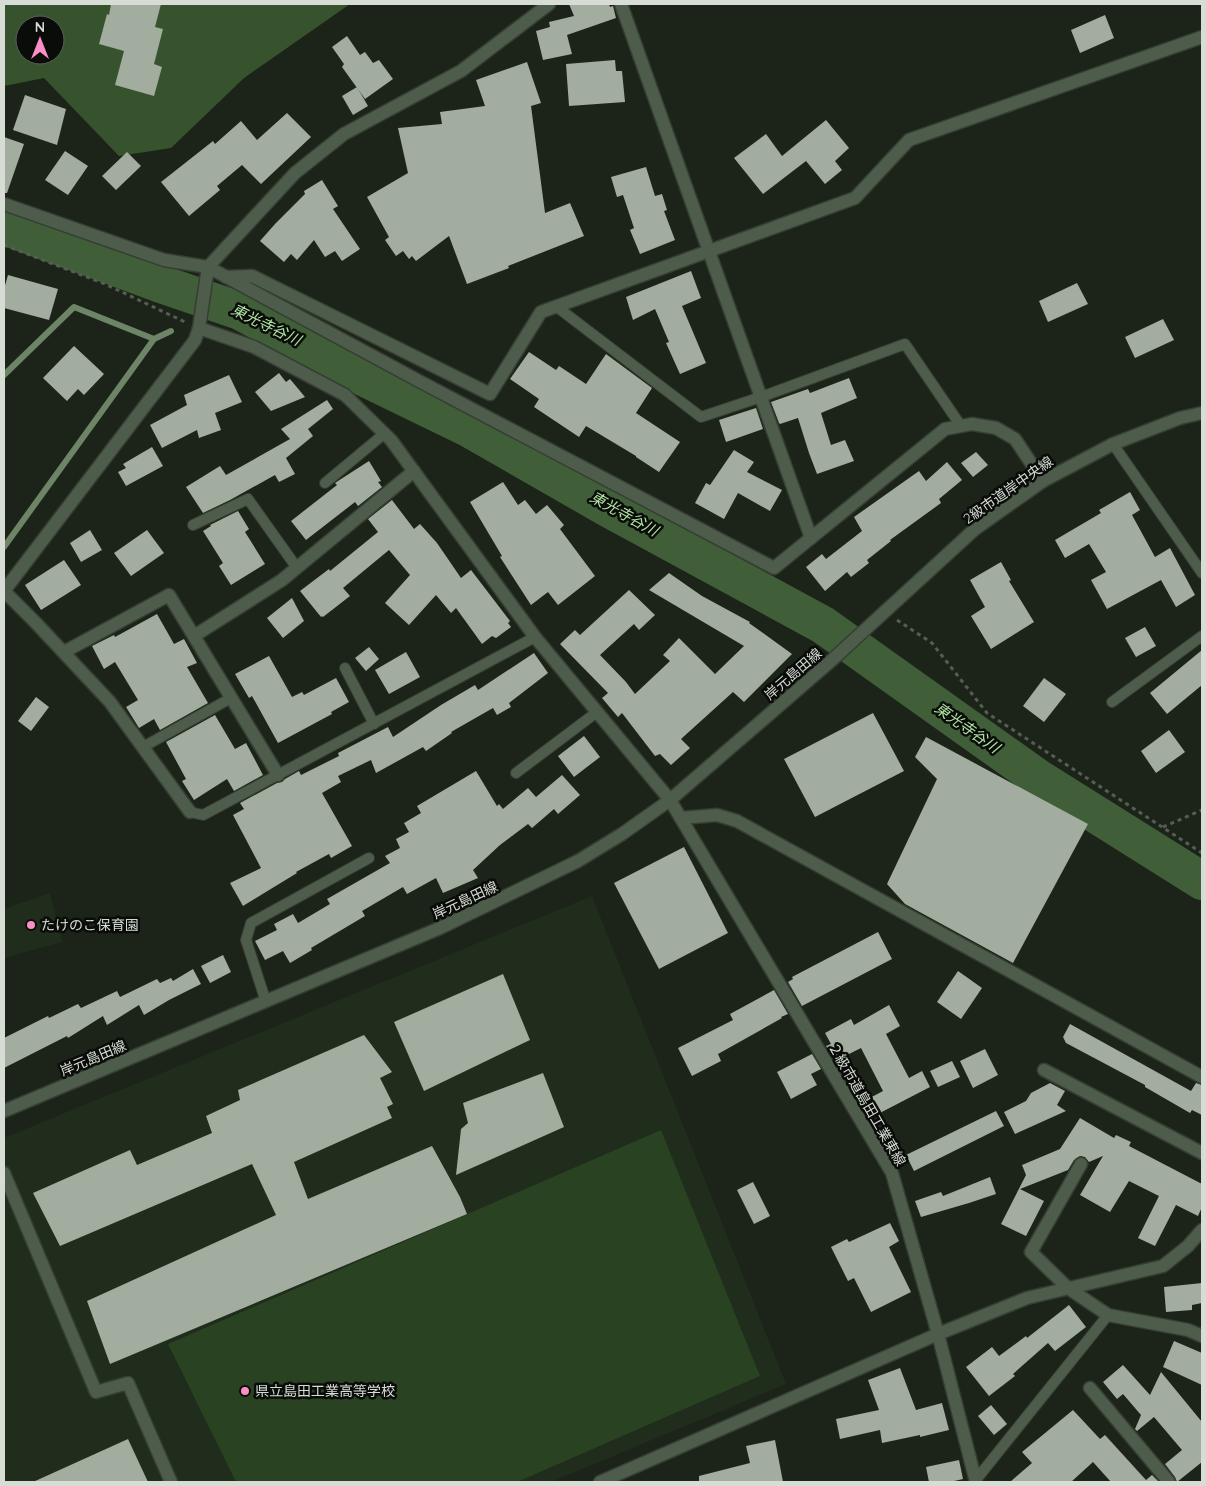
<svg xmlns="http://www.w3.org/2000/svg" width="1206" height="1486" viewBox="0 0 1206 1486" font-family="Quicksand,'Noto Sans JP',sans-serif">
  <rect width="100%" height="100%" fill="#1c241a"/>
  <g fill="#202c1c">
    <polygon points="50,893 62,942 4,958 4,909"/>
    <polygon points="592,896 786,1384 551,1482 4,1482 4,1138"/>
  </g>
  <polygon fill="#294222" points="661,1130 760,1376 517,1482 236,1482 168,1344"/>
  <path fill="#36532d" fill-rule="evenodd" d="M4 4H350L244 78 171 148 119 156 44 78 4 86ZM25 25H55V55H25Z"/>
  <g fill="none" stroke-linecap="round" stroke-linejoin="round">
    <g stroke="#6d8466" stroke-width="6">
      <polyline points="205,315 226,306"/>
      <polyline points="4,375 74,307 154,339"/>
      <polyline points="4,547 154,339 171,331"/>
    </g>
    <polyline stroke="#405e37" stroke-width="38" points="4,226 158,283 240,311 363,377 470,429 606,507 823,625 1038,778 1202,881"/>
  </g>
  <g fill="#a2ac9f">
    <polygon points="111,4 161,4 155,27 163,29 154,64 162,67 154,96 115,85 124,51 99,44 107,14 109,15"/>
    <polygon points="569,4 609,4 610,7 613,6 616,18 567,35 572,54 543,60 536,31 550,27 549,22 574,16"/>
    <polygon points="1105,15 1114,38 1080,53 1071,30"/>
    <polygon points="347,36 360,55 365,52 373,63 379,60 393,79 365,99 342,67 344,64 332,47"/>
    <polygon points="615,60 616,71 622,71 625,102 569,106 566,64"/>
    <polygon points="527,62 541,103 531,106 545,213 570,203 584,236 508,266 509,268 467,284 449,236 416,261 412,256 409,259 403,251 396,256 385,240 389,237 367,197 408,173 398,128 442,124 440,112 485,106 476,80"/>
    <polygon points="357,87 368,106 353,115 342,96"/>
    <polygon points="25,95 66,109 57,145 13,130"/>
    <polygon points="287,113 311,137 261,184 242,165 217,186 220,190 189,216 161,182 213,141 215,144 241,121 257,140"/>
    <polygon points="826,120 849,148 835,161 842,170 825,184 806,161 763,194 734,158 766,134 782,156"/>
    <polygon points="4,137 24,144 7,193 4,193"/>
    <polygon points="65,151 88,166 68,195 45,180"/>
    <polygon points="127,152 141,166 116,190 102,176"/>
    <polygon points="646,167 655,196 662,194 667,210 664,211 675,240 640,254 630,230 634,228 623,195 617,197 611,177"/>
    <polygon points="322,180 338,206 333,209 360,249 342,261 335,251 325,257 314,240 297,260 291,254 284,262 260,241 275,224 305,194 304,191"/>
    <polygon points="691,271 701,298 682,306 706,363 680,374 666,343 669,342 655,309 633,320 626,297"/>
    <polygon points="8,275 58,289 49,320 4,308 4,289"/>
    <polygon points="1077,283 1088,304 1048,322 1039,301"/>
    <polygon points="1163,319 1174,340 1135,358 1125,337"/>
    <polygon points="74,346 104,374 84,395 78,389 67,401 43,378"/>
    <polygon points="529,352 556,370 559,366 586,384 606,354 652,388 636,413 680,442 659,472 636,457 636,456 586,426 579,437 534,407 539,399 510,379"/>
    <polygon points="279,373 286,382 290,379 305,397 271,411 255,392"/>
    <polygon points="229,375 242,402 215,413 221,430 199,438 197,430 162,448 150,425 187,405 184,395"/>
    <polygon points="849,378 857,398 821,413 831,445 845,440 854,461 817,474 809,453 798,418 780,424 779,423 771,402 808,389 810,393"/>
    <polygon points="327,400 333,409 308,429 313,436 286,458 295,474 279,482 275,475 230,500 203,513 186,487 220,466 226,475 290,439 281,429"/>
    <polygon points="756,408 763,429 726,442 719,420"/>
    <polygon points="152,447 163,466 126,486 118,472 126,468 123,464"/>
    <polygon points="734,450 754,462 747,472 782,490 770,511 738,493 724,519 695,503 706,483 710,485"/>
    <polygon points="976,452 988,465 973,477 961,463"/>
    <polygon points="369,461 381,481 378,482 382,487 358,506 355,502 306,540 291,521 337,485 335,483 341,479"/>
    <polygon points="947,462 962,480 939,499 941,503 890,540 891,541 867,560 869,563 851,577 847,572 825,591 806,567 822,554 826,559 862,531 854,517 919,471 926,481"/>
    <polygon points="503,482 518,505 525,500 536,514 547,505 564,525 560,529 595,576 558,605 548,592 531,605 500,557 502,556 470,502"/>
    <polygon points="1130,492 1140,510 1132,515 1155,557 1170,548 1195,595 1176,607 1161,580 1107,609 1091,580 1106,572 1089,544 1065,558 1055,540 1101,513 1099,510"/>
    <polygon points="392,500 414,529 420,524 437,543 461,578 471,570 510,621 508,623 511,627 496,638 492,636 482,644 456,608 451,613 436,595 409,625 385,603 410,575 389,550 343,588 350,596 323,617 322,616 321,617 300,591 329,569 330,571 378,532 368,519"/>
    <polygon points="238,511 249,529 245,532 265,564 231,585 219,566 223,563 203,531 211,526 210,525"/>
    <polygon points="90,530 102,550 81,562 70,543"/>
    <polygon points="147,530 164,553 131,576 114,553"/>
    <polygon points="64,560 81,585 41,610 25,585"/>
    <polygon points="1001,562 1011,580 1009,581 1034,622 991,649 971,616 985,607 970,580"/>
    <polygon points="669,573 702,596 750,622 749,623 792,654 744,702 733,692 681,739 690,748 671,765 660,754 655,756 622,713 618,717 602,698 608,693 560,644 575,630 580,635 629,590 655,615 639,630 634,624 600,655 626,682 635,694 670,661 663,655 679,638 715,674 744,646 649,590"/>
    <polygon points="292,598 304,621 283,638 267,618"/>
    <polygon points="157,614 174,644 184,639 197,663 187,667 208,703 160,730 154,719 139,728 126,707 138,700 115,662 104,669 92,646 114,635 115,637"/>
    <polygon points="1145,627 1156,646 1136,657 1125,638"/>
    <polygon points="369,647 379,659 366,671 355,658"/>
    <polygon points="1202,650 1202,685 1167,714 1150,693"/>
    <polygon points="406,652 420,677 389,694 375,670"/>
    <polygon points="534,653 548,673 509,703 511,707 497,715 493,708 451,732 452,733 426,751 423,747 376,773 371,760 338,776 341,782 322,793 352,846 331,858 329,854 296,872 297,873 243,906 230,883 261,868 233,815 244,809 240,803 277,783 282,782 285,779 299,771 301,775 339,756 338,753 388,727 393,737 441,705 475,685 478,690"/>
    <polygon points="269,656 292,697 302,692 304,695 336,678 349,702 331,712 332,714 278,743 252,696 249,698 235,674"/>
    <polygon points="1044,678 1066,694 1044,722 1023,706"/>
    <polygon points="36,697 49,707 31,731 18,721"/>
    <polygon points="873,713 904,771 815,817 784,759"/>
    <polygon points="215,715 235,749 246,743 263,775 234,791 227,779 194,800 182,781 186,779 166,742"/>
    <polygon points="1169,730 1185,752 1156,773 1141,751"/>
    <polygon points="584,736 600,757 574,777 558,756"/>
    <polygon points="926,737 1088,824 1013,963 905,904 887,884 937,779 915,757"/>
    <polygon points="476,771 497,806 499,804 503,809 528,788 536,797 562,775 580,795 558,814 554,809 532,828 528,824 500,845 473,870 478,878 443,893 436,878 407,894 403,887 362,911 365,916 311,948 312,950 290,963 283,951 265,960 255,941 277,930 274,924 293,914 298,923 330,904 327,899 390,863 385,856 400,848 396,839 409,832 404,823 421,813 417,806"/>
    <polygon points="684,847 728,933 659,969 614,883"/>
    <polygon points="878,932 892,959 802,1006 788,982 793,979 792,977"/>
    <polygon points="223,955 231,972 210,983 201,966"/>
    <polygon points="193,969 201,984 169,1000 144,1015 139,1005 107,1025 103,1016 68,1038 67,1036 4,1068 4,1038 48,1016 49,1018 78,1004 81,1008 117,991 120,997 157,979 160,983 171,978 173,981"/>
    <polygon points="958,971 982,988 961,1019 937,1002"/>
    <polygon points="503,974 530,1040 424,1091 394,1022"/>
    <polygon points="774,990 788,1014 781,1017 782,1018 718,1054 721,1061 692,1076 678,1048 733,1020 730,1014"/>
    <polygon points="889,1005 900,1026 886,1034 909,1078 922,1071 930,1087 876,1115 868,1099 883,1091 861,1048 835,1061 826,1046 831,1044 825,1033 851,1019 854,1025"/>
    <polygon points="1070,1024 1191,1091 1196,1083 1202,1085 1202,1115 1192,1110 1190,1113 1145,1087 1145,1085 1066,1043 1063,1037"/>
    <polygon points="364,1035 392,1072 380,1078 393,1104 387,1107 392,1118 294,1162 308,1199 432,1146 460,1197 467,1214 110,1364 87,1301 276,1215 252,1164 60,1246 33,1193 130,1150 137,1165 212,1133 206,1116 240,1100 238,1090"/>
    <polygon points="985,1049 998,1075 973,1088 960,1061"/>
    <polygon points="812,1054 821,1069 811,1074 817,1085 791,1099 777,1072"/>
    <polygon points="952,1061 960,1077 938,1087 930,1071"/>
    <polygon points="543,1073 564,1127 456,1175 461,1129 468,1123 463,1103"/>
    <polygon points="1050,1083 1065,1091 1057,1105 1066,1111 1015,1134 1004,1112 1026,1101 1031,1093"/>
    <polygon points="996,1111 1004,1126 914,1171 906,1155"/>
    <polygon points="1080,1118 1114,1138 1116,1135 1131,1142 1129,1146 1202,1184 1202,1207 1198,1216 1176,1205 1155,1246 1138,1238 1159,1196 1129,1181 1110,1212 1080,1195 1103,1156 1089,1162 1085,1157 1080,1156 1074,1160 1068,1170 1020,1189 1044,1201 1026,1236 1001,1224 1026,1175 1022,1165 1060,1149"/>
    <polygon points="990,1177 996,1194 969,1203 921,1217 915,1201 941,1192 943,1196"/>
    <polygon points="753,1182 770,1216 754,1224 737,1190"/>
    <polygon points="890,1223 899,1241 889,1247 911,1292 871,1312 854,1278 848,1281 831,1247 847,1239 849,1242"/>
    <polygon points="1202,1283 1202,1303 1192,1305 1192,1310 1166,1312 1164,1287"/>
    <polygon points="1069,1305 1086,1327 1055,1351 1048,1343 1013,1374 1015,1376 989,1396 966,1367 992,1347 999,1356 1026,1336 1027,1338"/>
    <polygon points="1174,1341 1202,1353 1202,1385 1163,1367"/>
    <polygon points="1123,1365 1150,1395 1161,1372 1202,1422 1202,1462 1177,1482 1175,1477 1165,1464 1182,1450 1154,1417 1137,1431 1135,1429 1141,1415 1123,1394 1117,1399 1103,1382"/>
    <polygon points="900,1368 916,1410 942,1403 949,1430 920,1437 920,1435 882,1443 880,1430 840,1439 836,1419 879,1410 868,1380"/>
    <polygon points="991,1405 1007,1424 994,1435 978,1416"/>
    <polygon points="1073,1410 1100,1439 1105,1435 1146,1480 1152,1475 1159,1482 1111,1482 1093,1462 1071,1482 1010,1482 1032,1463 1022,1452"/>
    <polygon points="128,1439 148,1482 33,1482"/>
    <polygon points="775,1440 783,1482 699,1482 699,1476 750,1463 746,1446"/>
    <polygon points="959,1460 963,1479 950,1482 929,1482 926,1467"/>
  </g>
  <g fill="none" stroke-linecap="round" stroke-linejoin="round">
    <g stroke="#363e34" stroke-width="12">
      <g id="service">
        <polyline points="557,307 701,417 761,397 905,344 961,426"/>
        <polyline points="1113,444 1202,573"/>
        <polyline points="325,483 385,433"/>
        <polyline points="193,525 248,499 297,568"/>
        <polyline points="345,668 374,724"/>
        <polyline points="1112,702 1202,636"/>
        <polyline points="143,747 231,698"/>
        <polyline points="516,773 597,712"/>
        <polyline points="190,812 203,815 535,637"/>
        <polyline points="266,1002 246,940 251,923 369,858"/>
        <polyline points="975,1481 1108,1315"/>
      </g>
    </g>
    <g stroke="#363e34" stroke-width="15">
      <g id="minor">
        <polyline points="621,4 811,538"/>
        <polyline points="4,204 164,260 208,267 419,381 774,568 945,429 972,424 996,428 1015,439 1043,481"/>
        <polyline points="226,277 252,276 490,394 541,312 855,198 909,140 1202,37"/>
        <polyline points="199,328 254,347 345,395 391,440 535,637 670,800"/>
        <polyline points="4,591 195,340 199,328 208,267 295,173 344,134 461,71 549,4"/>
        <polyline points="4,591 36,623 110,702 190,812"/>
        <polyline points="194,636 282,580 414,471"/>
        <polyline points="64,652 169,595 278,775"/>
        <polyline points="681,818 717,815 737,821 1202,1077"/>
        <polyline points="1044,1070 1202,1153"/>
        <polyline points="1081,1164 1031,1252 1068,1288 1108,1315 1188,1330 1202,1336"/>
        <polyline points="4,1173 96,1392 128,1383 171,1482"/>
        <polyline points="1090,1388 1169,1482"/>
        <polyline points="600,1482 938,1334 1027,1298 1163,1266 1188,1246 1202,1230"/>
      </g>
    </g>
    <g stroke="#363e34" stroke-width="15">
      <g id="tertiary">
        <polyline points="670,800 892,1173 938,1334 976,1482"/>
        <polyline points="4,1111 440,928 578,861 622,834 670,800 832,660 975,529 1043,481 1113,444 1180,418 1202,413"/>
      </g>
    </g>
    <g stroke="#565e54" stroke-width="3" stroke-dasharray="4 4" stroke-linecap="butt">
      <polyline points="4,245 105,284 185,322"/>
      <polyline points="897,620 932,643 987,713 1202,853"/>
      <polyline points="1163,827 1202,810"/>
    </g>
    <use href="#service" stroke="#4e5c4b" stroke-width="10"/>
    <use href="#minor" stroke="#4e5c4b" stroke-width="12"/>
    <use href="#tertiary" stroke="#4e5c4b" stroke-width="12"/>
  </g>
  <g fill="#fa8fc6" stroke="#090c08" stroke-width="2">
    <circle cx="31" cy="925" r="5"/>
    <circle cx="245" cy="1391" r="5"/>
  </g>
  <g text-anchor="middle" stroke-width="5" stroke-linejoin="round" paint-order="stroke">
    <g font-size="14" fill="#d7dcd5" stroke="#090c08">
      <text transform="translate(1008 490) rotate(-35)" y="5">2級市道岸中央線</text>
      <text transform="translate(793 674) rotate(-41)" y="5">岸元島田線</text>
      <text transform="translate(465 900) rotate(-25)" y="5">岸元島田線</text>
      <text transform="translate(93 1058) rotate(-23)" y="5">岸元島田線</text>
      <text transform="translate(867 1104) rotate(60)" y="5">２級市道島田工業東線</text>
    </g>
    <g font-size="14" fill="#d7dcd5" stroke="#090c08" text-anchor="start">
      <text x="41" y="930">たけのこ保育園</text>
      <text x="255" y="1396">県立島田工業高等学校</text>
    </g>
    <g font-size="15" font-style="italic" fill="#b1e3a3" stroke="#090c08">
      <text transform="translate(266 325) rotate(26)" y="5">東光寺谷川</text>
      <text transform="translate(624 514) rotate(29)" y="5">東光寺谷川</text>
      <text transform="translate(967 728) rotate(35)" y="5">東光寺谷川</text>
    </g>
  </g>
  <rect width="1206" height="1486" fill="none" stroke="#d7dcd5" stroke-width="10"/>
  <g transform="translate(40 40)"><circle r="24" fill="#090c08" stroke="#5b5f5a"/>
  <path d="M0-4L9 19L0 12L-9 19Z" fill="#fa8fc6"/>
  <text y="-8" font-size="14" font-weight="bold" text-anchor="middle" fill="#d7dcd5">N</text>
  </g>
</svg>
